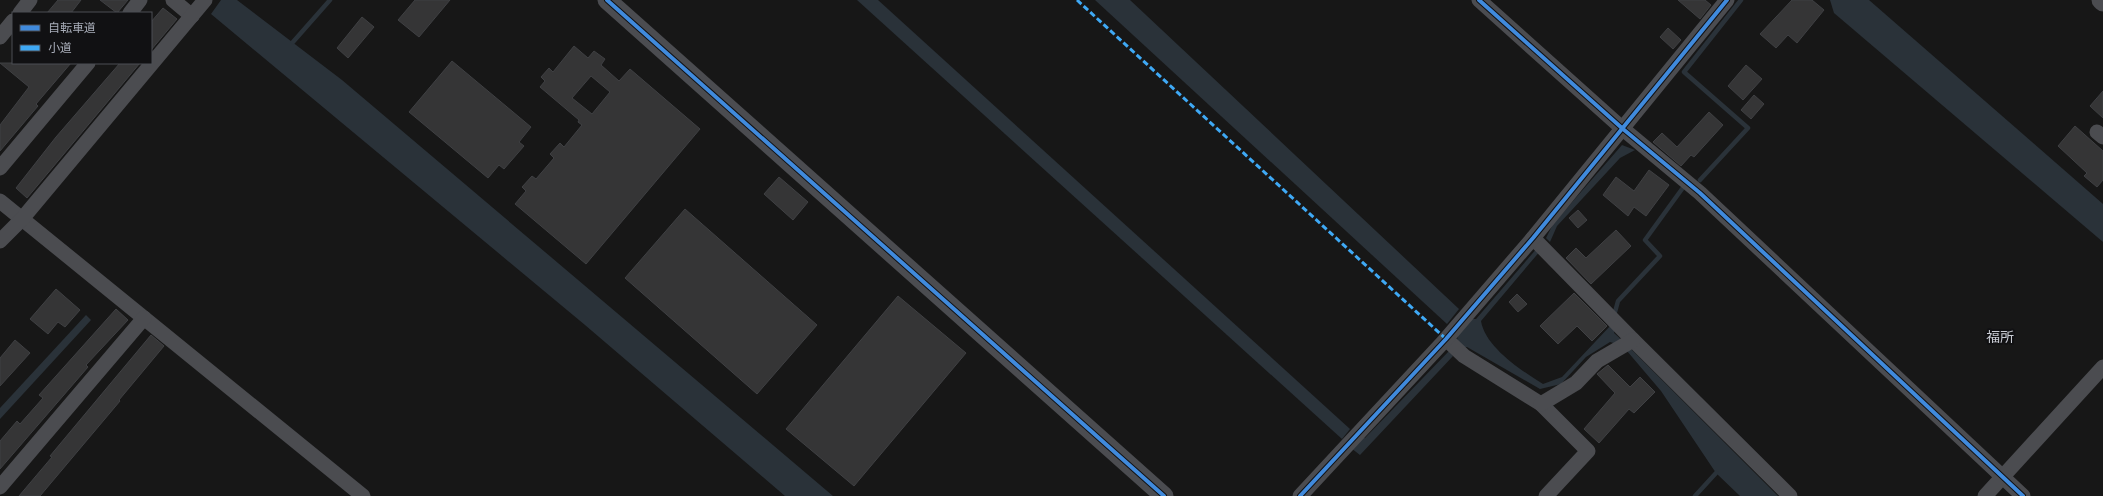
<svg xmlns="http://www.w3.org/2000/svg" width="2103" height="496" viewBox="0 0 2103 496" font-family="Overpass,'Noto Sans JP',sans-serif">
  <rect width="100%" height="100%" fill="#171717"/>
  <g fill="#2a3239">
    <polygon points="221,0 237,0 342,80 833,496 785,496 585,325 211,14"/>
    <polygon points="857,0 878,0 1350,429 1342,439"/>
    <polygon points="1095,0 1130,0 1459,309 1447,324"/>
    <polygon points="1830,0 1869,0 2103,204 2103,242 1834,13"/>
    <polygon points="1622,145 1635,150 1620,158 1557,226 1550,242 1546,238 1553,224"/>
    <path d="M1538 247 1541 250 1481 321C1485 347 1522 371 1543 384L1562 377 1611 325 1615 329 1614 333 1624 342 1620 345 1610 342 1586 357 1561 384 1540 389 1467 347H1462L1457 341 1458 333 1470 319H1476Z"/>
    <polygon points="86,315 91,320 0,419 0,408"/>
    <polygon points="1631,349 1778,496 1740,496 1716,473 1661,391 1627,351"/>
    <polygon points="1449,351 1453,356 1360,455 1351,448 1360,437 1365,438"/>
  </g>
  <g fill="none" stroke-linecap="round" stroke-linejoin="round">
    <g stroke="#2a3239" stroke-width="4.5">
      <polyline points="293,42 330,0"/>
      <polyline points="1700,180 1748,128 1684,72 1741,0"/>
      <polyline points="1615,312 1618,301 1660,256 1645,240 1682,189"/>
      <polyline points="1695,496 1716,473"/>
    </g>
  </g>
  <g fill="#353536" stroke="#3f4043" fill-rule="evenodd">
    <polygon points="58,0 81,0 71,13 47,13"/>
    <polygon points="100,0 128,0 117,13"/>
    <polygon points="415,0 450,0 419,37 398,20"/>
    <polygon points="1678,0 1705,0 1711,5 1700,19"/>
    <polygon points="1792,0 1812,0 1824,10 1797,43 1788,35 1776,48 1760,34"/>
    <polygon points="163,8 177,19 151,50 151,22"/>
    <polygon points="362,17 374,27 348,58 337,48"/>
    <polygon points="1668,28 1681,40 1673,49 1660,37"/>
    <path d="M574 46 588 58 594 51 605 59 601 65 619 81 630 69 700 129 586 264 515 204 526 191 522 187 532 176 536 179 554 158 550 154 560 143 564 147 582 125 578 122 579 120 540 87 545 81 541 77 549 68 553 72ZM591 76 610 92 592 114 572 98Z"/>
    <polygon points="452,61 531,127 519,142 524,146 504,169 499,165 488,178 409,112"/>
    <polygon points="0,63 71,63 36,104 38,106 0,151 0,125 29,87"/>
    <polygon points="120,63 140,63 27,198 16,188 56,137"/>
    <polygon points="1746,65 1762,79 1743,100 1728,86"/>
    <polygon points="2103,91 2103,118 2090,106"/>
    <polygon points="1754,95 1764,104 1751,119 1741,110"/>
    <polygon points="1709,112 1723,125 1694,157 1691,155 1681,166 1653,142 1662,133 1677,147"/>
    <polygon points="2075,126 2103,151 2103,180 2097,187 2084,176 2087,173 2058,146"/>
    <polygon points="1649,170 1669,185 1646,216 1634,207 1628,216 1603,195 1616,177 1634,191"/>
    <polygon points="779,177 808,202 793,220 764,194"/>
    <polygon points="685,209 817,325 757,394 625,278"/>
    <polygon points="1578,210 1587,220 1578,228 1569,218"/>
    <polygon points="1616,230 1631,246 1591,284 1566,258 1576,248 1586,258"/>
    <polygon points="56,289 80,310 65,327 58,322 48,334 30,319"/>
    <polygon points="1574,293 1607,326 1592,341 1577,326 1558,344 1540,326"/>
    <polygon points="1517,294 1527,304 1518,312 1509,302"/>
    <polygon points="898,296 966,353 854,486 786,429"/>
    <polygon points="116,309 128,320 86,365 88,367 0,469 0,441 17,421 20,424 43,398 39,395"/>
    <polygon points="151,335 164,346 119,400 120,401 40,496 19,496 52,457 50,456"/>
    <polygon points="15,340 30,353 0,386 0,358"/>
    <polygon points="1608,365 1630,387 1640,377 1655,392 1634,413 1629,409 1599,443 1584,429 1615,393 1597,374"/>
  </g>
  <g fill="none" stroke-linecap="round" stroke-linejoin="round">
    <g stroke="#4b4c50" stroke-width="15">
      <polyline points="173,0 192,16"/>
      <polyline points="1479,0 1623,129 1700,193 2023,496"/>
      <polyline points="20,13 30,0"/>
      <polyline points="130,13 140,0"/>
      <polyline points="0,37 13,21"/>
      <polyline points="2097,132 2103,137"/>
      <polyline points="0,168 88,63"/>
      <polyline points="0,201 363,496"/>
      <polyline points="1533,238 1633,340 1790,496"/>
      <polyline points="0,241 22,219 205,0"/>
      <polyline points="1446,339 1464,356 1541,404 1588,451 1546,496"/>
      <polyline points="1541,404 1576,383 1597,361 1633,340"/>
      <polyline points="0,487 144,318"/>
      <polyline points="1300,496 1446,339 1533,238 1727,0"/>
      <polyline points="1985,496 2103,367"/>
    </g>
    <g stroke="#4b4c50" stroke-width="19">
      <polyline points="607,0 1164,496"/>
      <polyline points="2101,0 2103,2"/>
    </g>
    <polyline stroke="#3fa9f5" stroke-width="3" stroke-dasharray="6 3" stroke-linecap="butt" points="1077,0 1446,339"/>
    <g stroke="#111113" stroke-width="6">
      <g id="cycleway">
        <polyline points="607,0 1164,496"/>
        <polyline points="1479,0 1623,129 1700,193 2023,496"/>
        <polyline points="1300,496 1446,339 1533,238 1727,0"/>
      </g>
    </g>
    <use href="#cycleway" stroke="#408adc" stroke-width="4"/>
  </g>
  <g text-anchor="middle" stroke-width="4" stroke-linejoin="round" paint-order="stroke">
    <g font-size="14" fill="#c9ccd4" stroke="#111113">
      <text x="2000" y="342">福所</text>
    </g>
  </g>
  <rect x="12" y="12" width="140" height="52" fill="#111113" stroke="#4d4f55"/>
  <rect x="20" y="25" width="20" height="6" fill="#408adc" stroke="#4d4f55"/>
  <text x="48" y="32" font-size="12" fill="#a8adb8">自転車道</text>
  <rect x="20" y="45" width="20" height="6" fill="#3fa9f5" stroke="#4d4f55"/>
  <text x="48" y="52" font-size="12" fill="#a8adb8">小道</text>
</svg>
